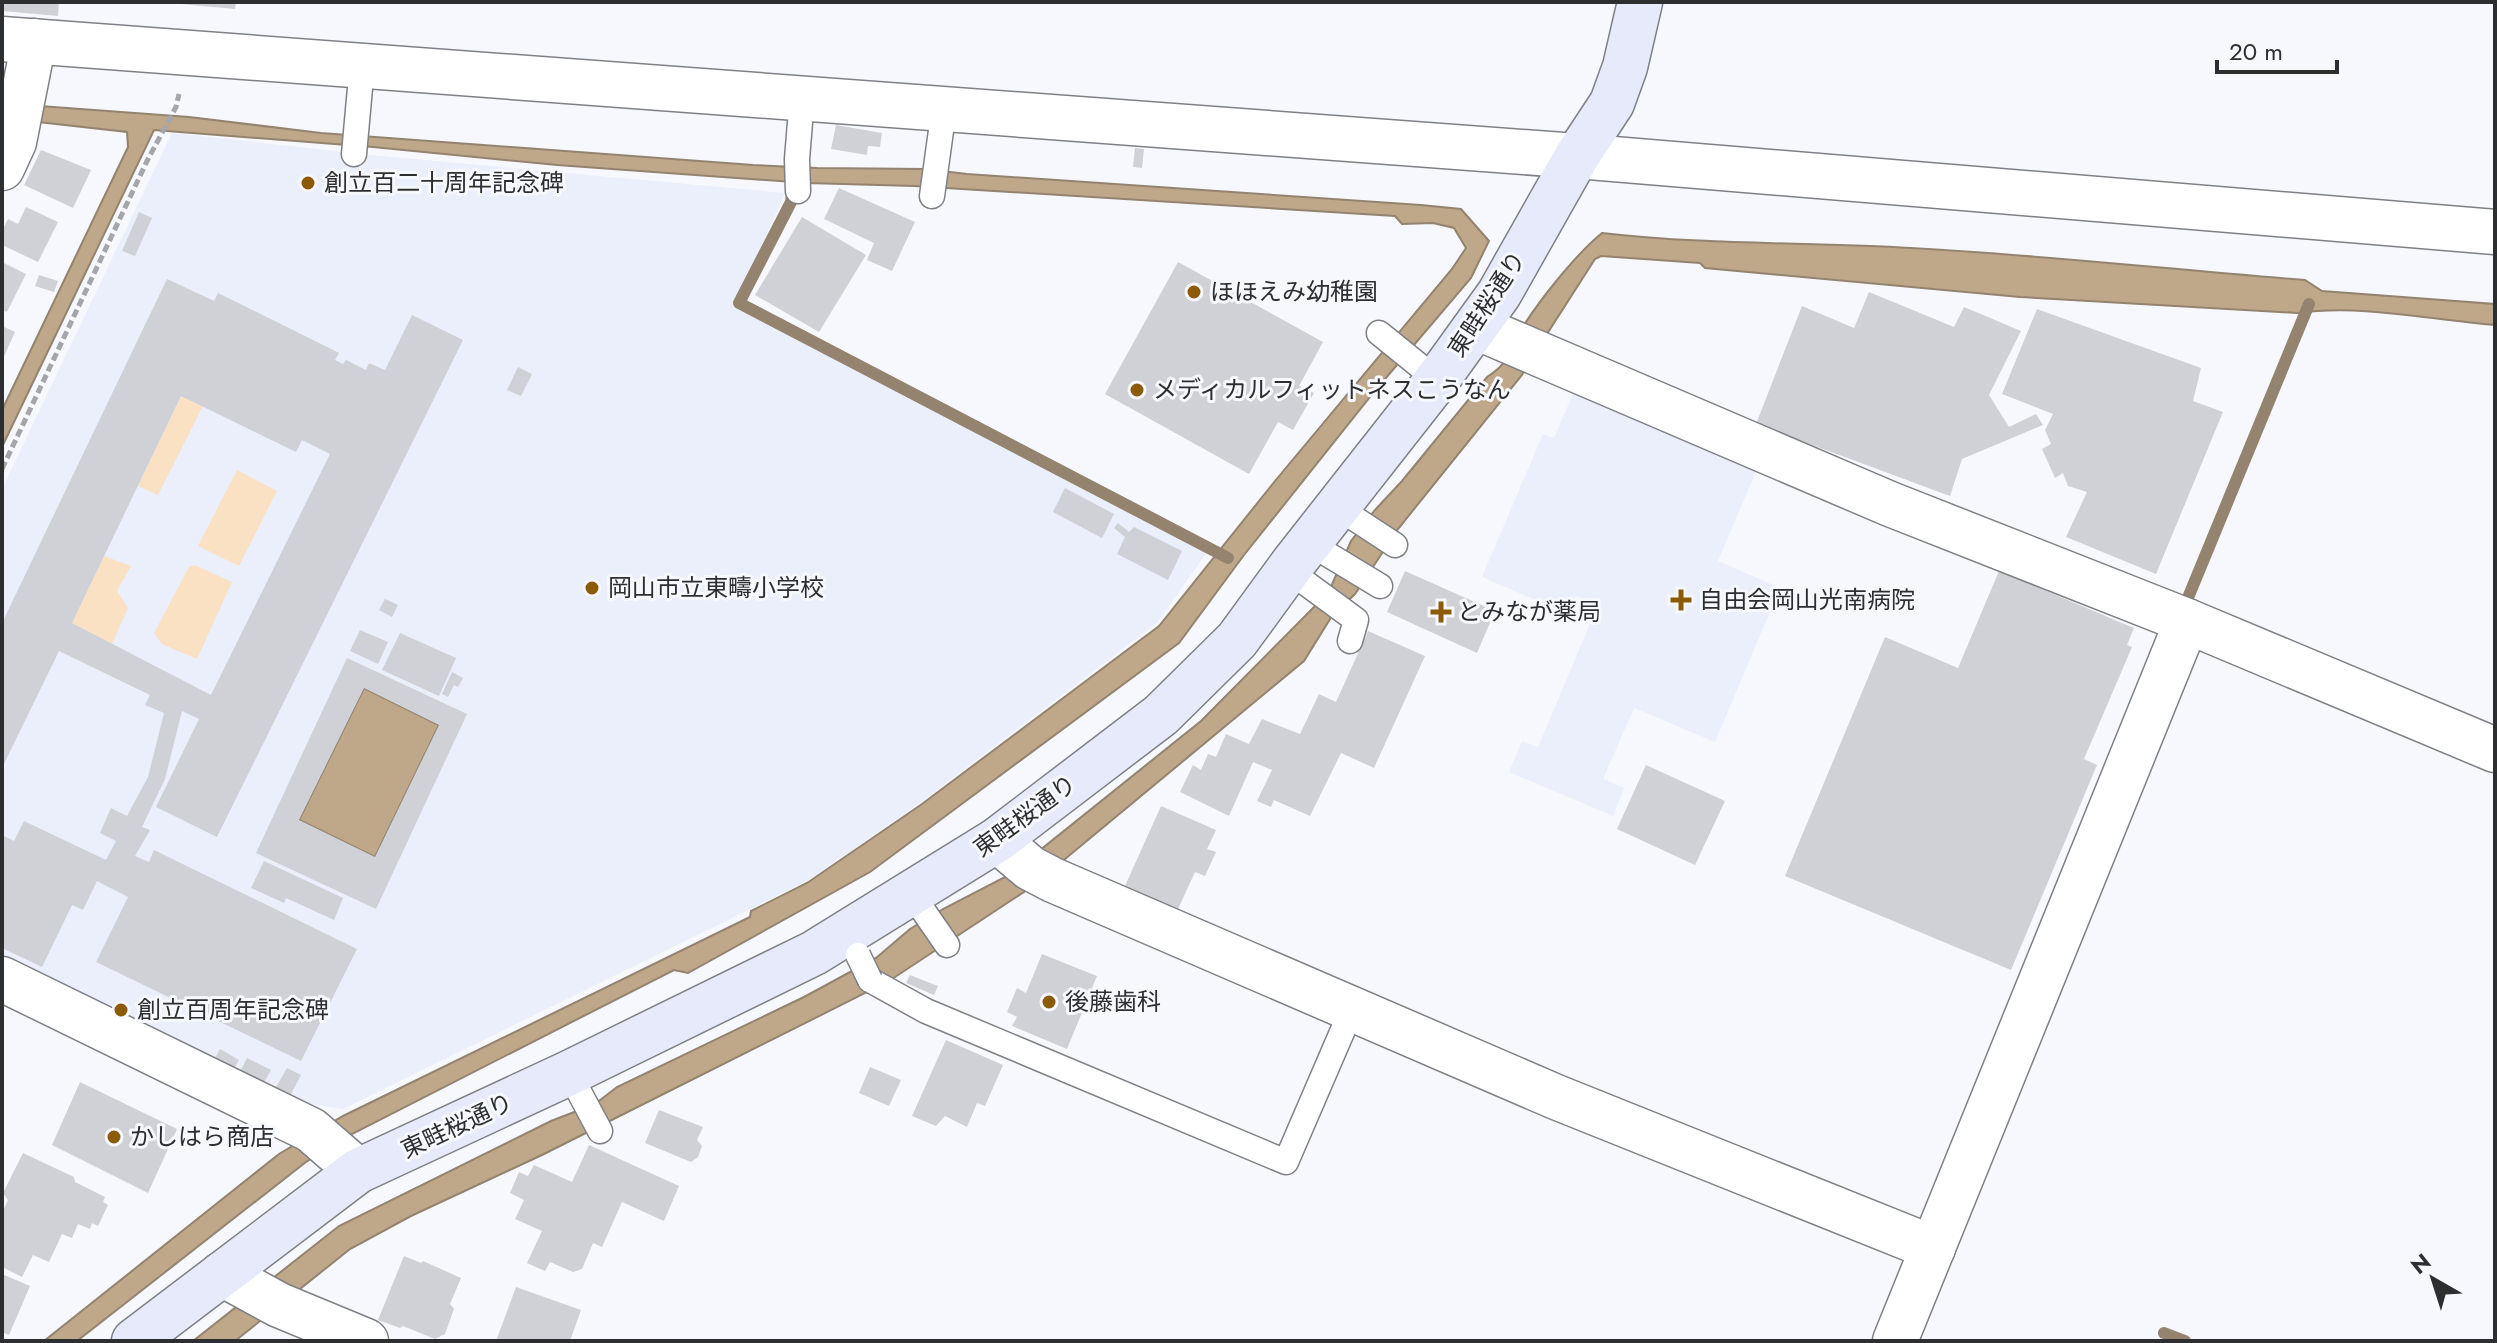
<svg xmlns="http://www.w3.org/2000/svg" width="2497" height="1343" viewBox="0 0 2497 1343" font-family="Jost,'Noto Sans JP',sans-serif">
  <rect width="100%" height="100%" fill="#f6f8fd"/>
  <g fill="#ebeefb">
    <polygon points="172,133 370,155 785,193 734,307 1207,552 1157,623 921,802 807,881 343,1109 288,1100 2,971 2,489"/>
    <polygon points="1576,387 1759,464 1718,561 1780,588 1715,742 1634,708 1603,779 1624,788 1613,816 1509,772 1522,741 1538,747 1598,605 1576,596 1568,614 1482,577 1543,434 1554,438"/>
  </g>
  <g fill="#fae1c3">
    <polygon points="181,396 203,406 158,495 138,486"/>
    <polygon points="237,470 277,491 239,566 198,546"/>
    <polygon points="104,556 131,566 117,591 128,608 112,644 72,623"/>
    <polygon points="195,565 232,582 197,659 162,644 154,633 189,567"/>
  </g>
  <g fill="#bfa78a" stroke="#93836f" stroke-width="2">
    <polygon points="40,106 189,117 321,133 753,165 817,168 925,169 967,174 1421,205 1461,209 1489,241 1471,278 1374,392 1244,555 1179,643 870,872 688,973 674,970 346,1137 306,1162 77,1341 44,1341 279,1154 343,1116 750,917 751,911 807,883 922,804 1159,626 1275,481 1452,269 1466,248 1454,228 1433,223 1402,224 1395,216 914,186 807,183 557,165 373,147 154,130 2,447 2,410 128,147 127,132 2,118"/>
    <path d="M1602 233C1705 245 1808 242 1911 248 2043 255 2174 270 2305 280L2322 291 2495 304V325C2429 320 2364 304 2297 313L2020 297 1705 268 1700 263 1601 256 1595 259 1545 337 1538 343 1522 375 1398 529 1355 594 1332 616 1304 661 1030 888 889 981 542 1155 411 1216 350 1249 235 1341H193L339 1226 551 1121 595 1104 617 1087 804 997 876 958 910 929 943 909 1009 875 1201 721 1320 601 1330 589 1351 541 1375 510 1402 481 1487 377C1510 362 1506 355 1519 333 1537 303 1575 255 1602 233Z"/>
    <polygon points="364,688 439,725 375,857 299,820"/>
  </g>
  <g fill="none" stroke-linecap="round" stroke-linejoin="round">
    <g stroke="#93836f" stroke-width="12">
      <polyline points="793,186 791,202 739,303 1228,558"/>
      <polyline points="2185,605 2309,304"/>
      <polyline points="2164,1333 2185,1341"/>
    </g>
  </g>
  <g fill="#cfd1d6" fill-rule="evenodd">
    <polygon points="2,2 59,2 58,16 2,11"/>
    <polygon points="181,2 236,2 235,9 181,4"/>
    <polygon points="836,125 882,133 880,147 868,146 867,155 831,149"/>
    <polygon points="1135,148 1144,149 1142,168 1133,167"/>
    <polygon points="41,150 91,170 73,208 24,185"/>
    <polygon points="839,188 915,222 892,271 867,260 874,243 824,219"/>
    <polygon points="26,207 58,222 38,262 2,245 2,231 8,219 18,224"/>
    <polygon points="139,212 152,218 135,256 122,251"/>
    <polygon points="802,217 866,255 819,332 755,295"/>
    <polygon points="2,262 26,274 7,312 2,310"/>
    <polygon points="1178,262 1323,342 1299,386 1314,393 1293,430 1278,422 1249,474 1105,394"/>
    <polygon points="39,275 58,281 54,292 35,286"/>
    <path d="M167 279 214 301 218 293 339 353 335 360 343 364 346 360 366 370 369 363 385 370 412 315 463 340 217 837 156 807 199 719 182 711 165 779 142 827 150 830 135 856 149 862 154 850 357 949 301 1061 96 962 128 897 97 881 83 910 72 905 42 967 2 948V835L14 841 24 821 106 860 116 841 100 833 111 808 127 816 148 777 164 713 145 705 150 695 59 651 2 768V623ZM181 396 296 452 302 440 330 454 211 695 72 623Z"/>
    <polygon points="1869,292 1954,327 1964,307 2021,331 1989,395 2009,427 2036,414 2043,425 1962,459 1950,496 1756,424 1802,306 1854,328"/>
    <polygon points="2037,309 2201,368 2193,401 2223,412 2156,574 2066,537 2087,492 2068,486 2063,473 2055,478 2042,449 2051,444 2045,430 2053,414 2002,394"/>
    <polygon points="2,326 15,332 2,361"/>
    <polygon points="518,367 532,374 521,396 507,390"/>
    <polygon points="1065,488 1114,514 1102,538 1053,512"/>
    <polygon points="1118,523 1129,532 1134,527 1182,551 1168,580 1117,554 1125,537 1114,528"/>
    <polygon points="1405,571 1495,611 1477,653 1387,612"/>
    <polygon points="1999,571 2134,628 2127,645 2132,647 2084,759 2097,765 2011,970 1785,876 1885,637 1958,668"/>
    <polygon points="385,599 398,605 392,617 379,610"/>
    <polygon points="360,630 388,642 378,664 350,651"/>
    <polygon points="1368,631 1425,656 1374,768 1341,753 1310,816 1274,800 1271,807 1257,801 1272,770 1253,762 1229,816 1180,792 1193,765 1201,770 1208,754 1216,757 1226,734 1249,744 1262,719 1300,734 1319,694 1336,702"/>
    <polygon points="400,633 456,658 439,696 382,670"/>
    <path d="M347 658 467 714 376 909 256 853ZM364 688 439 725 375 857 299 820Z"/>
    <polygon points="452,672 463,678 458,687 454,685 448,697 442,694"/>
    <polygon points="1646,765 1725,801 1695,865 1617,829"/>
    <polygon points="1161,806 1216,830 1207,849 1216,852 1205,876 1195,872 1178,909 1125,886"/>
    <polygon points="264,861 343,898 334,920 286,898 284,903 251,888"/>
    <polygon points="1042,954 1097,976 1067,1049 1012,1026 1017,1017 1007,1012 1017,988 1026,993"/>
    <polygon points="910,975 938,986 934,995 906,983"/>
    <polygon points="946,1040 1003,1065 985,1106 977,1103 967,1127 945,1116 936,1126 912,1116"/>
    <polygon points="220,1049 239,1060 230,1075 211,1065"/>
    <polygon points="247,1058 271,1070 261,1088 238,1076"/>
    <polygon points="870,1067 901,1080 889,1106 859,1093"/>
    <polygon points="287,1068 301,1075 289,1098 275,1089"/>
    <polygon points="80,1082 177,1129 148,1193 52,1145"/>
    <polygon points="659,1110 703,1127 697,1140 702,1146 698,1157 691,1162 645,1143"/>
    <polygon points="589,1145 679,1186 664,1221 622,1202 602,1247 593,1243 582,1269 573,1272 550,1262 545,1271 527,1263 542,1231 515,1219 524,1200 510,1193 519,1172 528,1176 534,1165 572,1182"/>
    <polygon points="23,1153 74,1177 75,1182 105,1197 103,1202 108,1205 98,1226 92,1223 90,1229 78,1224 72,1238 62,1234 49,1262 33,1255 22,1277 2,1267 2,1213 8,1200 3,1193"/>
    <polygon points="404,1256 421,1263 423,1261 461,1278 450,1304 454,1309 445,1334 435,1339 403,1326 400,1328 378,1320"/>
    <polygon points="2,1274 30,1286 9,1335 2,1332"/>
    <polygon points="516,1287 581,1310 570,1341 496,1341"/>
  </g>
  <g fill="none" stroke-linecap="round" stroke-linejoin="round">
    <g stroke="#7f8085" stroke-width="27">
      <g id="lane">
        <polyline points="354,154 362,66"/>
        <polyline points="798,191 797,159 802,98"/>
        <polyline points="932,196 944,109"/>
        <polyline points="1379,333 1437,380"/>
        <polyline points="1337,507 1395,545"/>
        <polyline points="1309,543 1380,586"/>
        <polyline points="1288,570 1356,620 1350,641"/>
        <polyline points="911,893 947,945"/>
        <polyline points="870,980 926,1011 1286,1162 1352,1009"/>
        <polyline points="569,1073 600,1131"/>
      </g>
    </g>
    <g stroke="#7f8085" stroke-width="47">
      <g id="street">
        <polyline points="2,39 1577,156 2495,232"/>
        <polyline points="2,168 14,142 34,41"/>
        <polyline points="1476,327 1890,504 2187,621 2495,750"/>
        <polyline points="997,840 1030,868 1053,880 1556,1097 1933,1248"/>
        <polyline points="2,979 311,1130 358,1171"/>
        <polyline points="222,1274 279,1305 366,1341"/>
        <polyline points="1895,1341 2187,621"/>
      </g>
    </g>
    <g stroke="#7f8085" stroke-width="47">
      <polyline id="secondary" points="134,1341 358,1171 569,1073 814,953 997,840 1161,715 1237,640 1294,562 1437,380 1499,294 1577,156 1612,103 1625,67 1640,2"/>
    </g>
    <polyline stroke="#a5a6aa" stroke-width="5" stroke-dasharray="8 4" stroke-linecap="butt" points="2,469 147,161 176,107 179,94"/>
    <use href="#lane" stroke="#fff" stroke-width="24"/>
    <use href="#street" stroke="#fff" stroke-width="44"/>
    <use href="#secondary" stroke="#e6eafb" stroke-width="44"/>
    <g stroke="#7f8085" stroke-width="27" stroke-linecap="butt">
      <polyline id="lane-bridge" points="858,955 870,980"/>
    </g>
    <use href="#lane-bridge" stroke="#fff" stroke-width="24"/>
  </g>
  <g fill="#8d5b06" stroke="#f6f8fd" stroke-width="3">
    <circle cx="308" cy="183" r="8"/>
    <circle cx="1194" cy="292" r="8"/>
    <circle cx="1137" cy="390" r="8"/>
    <circle cx="592" cy="588" r="8"/>
    <path d="M1677 588h8v8h8v8h-8v8h-8v-8h-8v-8h8z"/>
    <path d="M1437 600h8v8h8v8h-8v8h-8v-8h-8v-8h8z"/>
    <circle cx="1049" cy="1002" r="8"/>
    <circle cx="121" cy="1010" r="8"/>
    <circle cx="114" cy="1137" r="8"/>
  </g>
  <g text-anchor="middle" stroke-width="6" stroke-linejoin="round" paint-order="stroke">
    <g font-size="24" fill="#2d2e30" stroke="#f6f8fd" text-anchor="start">
      <text x="324" y="191">創立百二十周年記念碑</text>
      <text x="1210" y="300">ほほえみ幼稚園</text>
      <text x="1153" y="398">メディカルフィットネスこうなん</text>
      <text x="608" y="596">岡山市立東疇小学校</text>
      <text x="1699" y="608">自由会岡山光南病院</text>
      <text x="1457" y="620">とみなが薬局</text>
      <text x="1065" y="1010">後藤歯科</text>
      <text x="137" y="1018">創立百周年記念碑</text>
      <text x="130" y="1145">かしはら商店</text>
    </g>
    <g font-size="24" fill="#2d2e30" stroke="#f6f8fd">
      <text transform="translate(1487 304) rotate(-57)" y="8">東畦桜通り</text>
      <text transform="translate(1025 816) rotate(-36)" y="8">東畦桜通り</text>
      <text transform="translate(457 1126) rotate(-25)" y="8">東畦桜通り</text>
    </g>
  </g>
  <rect width="2497" height="1343" fill="none" stroke="#2d2e30" stroke-width="8"/>
  <g transform="translate(2433 1279) rotate(321)" stroke="#f6f8fd" stroke-width="6" paint-order="stroke">
  <path d="M0-6L14 30L0 20L-14 30Z" fill="#2d2e30"/>
  <text y="-12" font-size="22" font-weight="bold" text-anchor="middle" fill="#2d2e30">N</text>
  </g>
  <path d="M2217 60v12h120v-12" fill="none" stroke="#2d2e30" stroke-width="4"/>
  <text x="2229" y="60" font-size="24" fill="#2d2e30" stroke="#f6f8fd" stroke-width="6" paint-order="stroke">20 m</text>
</svg>
